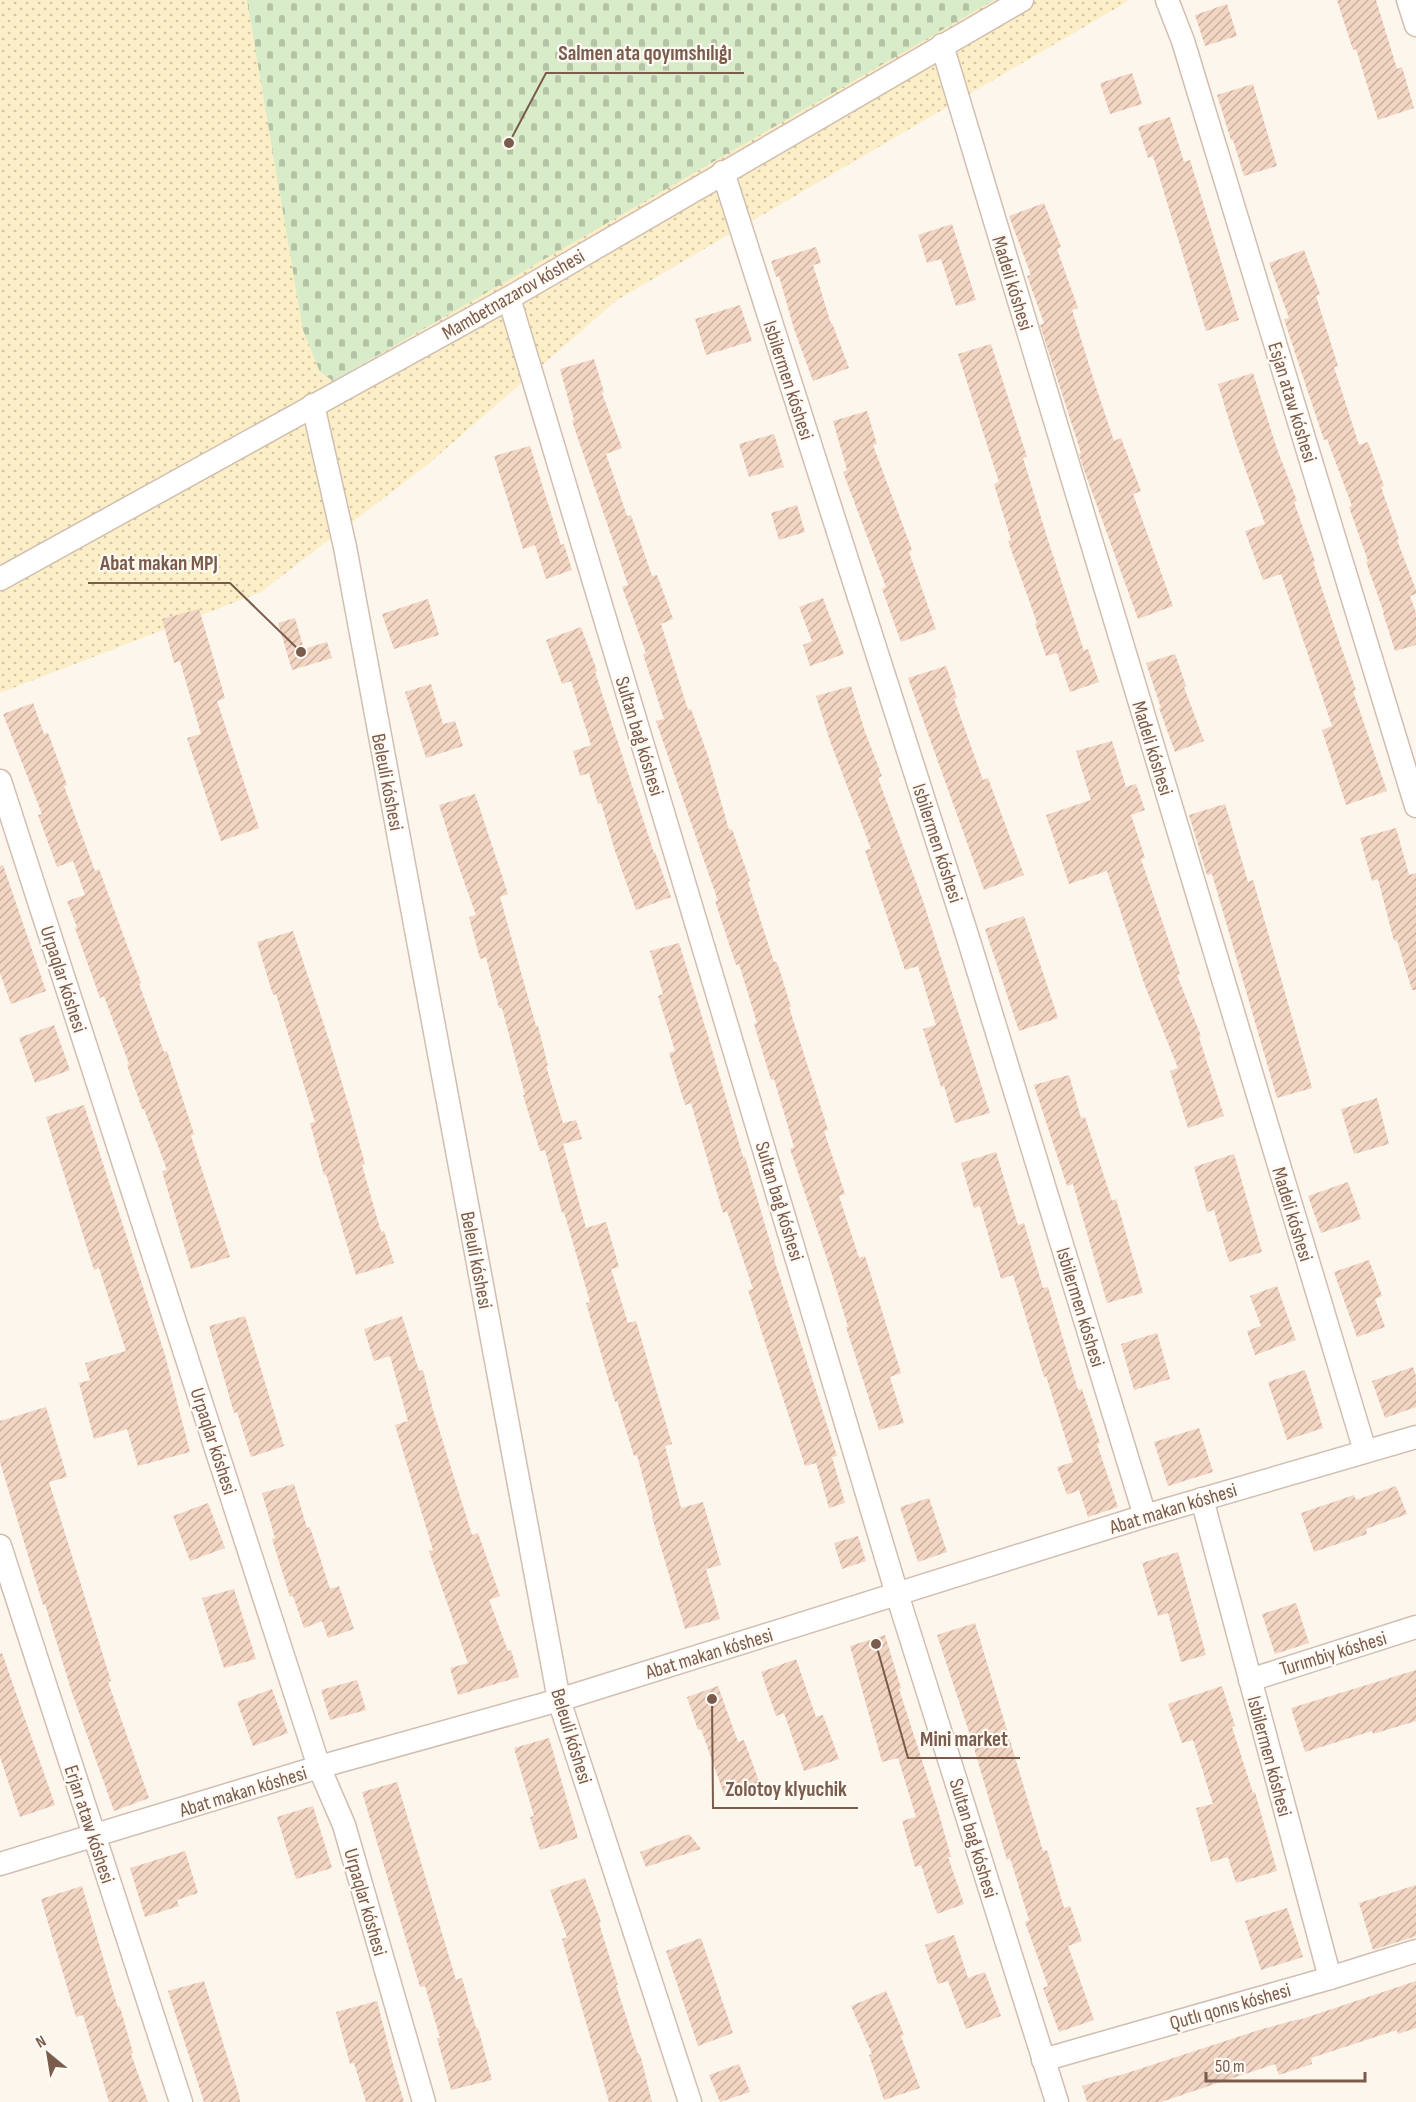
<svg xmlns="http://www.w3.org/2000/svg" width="1416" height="2102" viewBox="0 0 1416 2102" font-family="'Sofia Sans Condensed',sans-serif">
  <defs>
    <pattern id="sand-dots" width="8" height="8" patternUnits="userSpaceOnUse" patternTransform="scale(1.5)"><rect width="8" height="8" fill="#fcefc7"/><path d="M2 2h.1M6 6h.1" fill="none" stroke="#d1c5a4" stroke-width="1.8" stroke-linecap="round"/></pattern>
    <pattern id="cemetery-stones" width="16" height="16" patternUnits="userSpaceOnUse" patternTransform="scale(1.5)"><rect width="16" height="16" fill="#d8ecc9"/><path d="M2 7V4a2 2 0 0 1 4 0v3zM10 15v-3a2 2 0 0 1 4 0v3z" fill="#b4c2a5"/></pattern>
    <pattern id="building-hatch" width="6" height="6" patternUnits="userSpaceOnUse" patternTransform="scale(1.5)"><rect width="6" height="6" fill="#f3d5c3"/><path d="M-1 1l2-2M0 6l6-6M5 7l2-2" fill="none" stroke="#cab0a1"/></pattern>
  </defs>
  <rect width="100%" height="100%" fill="#fdf6ec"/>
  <polygon fill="url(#sand-dots)" points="0,0 1130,0 617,300 427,465 261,592 0,693"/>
  <polygon fill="url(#cemetery-stones)" points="247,0 994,0 333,381 320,372 303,330"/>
  <g fill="url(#building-hatch)">
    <polygon points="1337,0 1376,0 1397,69 1402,67 1414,108 1378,120 1356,49 1353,50"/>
    <polygon points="1227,4 1237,36 1205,46 1195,15"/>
    <polygon points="1132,73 1142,104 1110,114 1100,83"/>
    <polygon points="1253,84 1277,166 1244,176 1233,140 1231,140 1217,95"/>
    <polygon points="1170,117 1184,162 1190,160 1239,320 1206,331 1153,156 1148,158 1138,127"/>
    <polygon points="1044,203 1061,247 1057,249 1078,308 1072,310 1095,384 1114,441 1121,438 1141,491 1133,494 1173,606 1138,619 1083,467 1079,454 1081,453 1040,325 1044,323 1027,276 1031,275 1009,216"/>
    <polygon points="952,224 976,300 956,306 941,259 927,263 918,235"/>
    <polygon points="816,247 821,263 813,265 831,324 832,323 849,368 813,381 794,329 779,276 776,277 771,261"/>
    <polygon points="1304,250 1320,294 1316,296 1338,366 1334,367 1359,445 1368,442 1384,486 1381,487 1399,539 1397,540 1416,590 1416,594 1410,596 1416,613 1416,645 1395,651 1383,613 1384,613 1366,562 1368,561 1349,507 1352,506 1327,439 1324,440 1303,377 1284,319 1289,318 1269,263"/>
    <polygon points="740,305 752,341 706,355 695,319"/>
    <polygon points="991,344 1027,457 1023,458 1046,534 1084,651 1088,649 1099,682 1070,692 1057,653 1046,656 1035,624 1037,623 1008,541 1011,540 994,484 999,482 958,354"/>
    <polygon points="594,359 604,392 602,393 622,448 606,454 627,516 631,515 652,576 657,575 673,619 661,624 688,710 691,709 708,756 729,830 732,829 750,881 748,882 774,962 777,962 791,1007 789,1007 828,1130 824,1131 845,1194 839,1196 859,1258 865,1256 901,1373 890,1377 904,1423 879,1430 846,1327 848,1327 830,1268 790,1149 794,1147 774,1079 771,1080 754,1024 757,1023 739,964 736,965 715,901 718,901 656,721 664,719 643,654 646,653 622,587 628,585 572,421 574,420 560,369"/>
    <polygon points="1253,373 1277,449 1297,501 1294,502 1315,562 1313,562 1338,638 1356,690 1353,691 1387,791 1346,805 1322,730 1332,726 1281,574 1263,580 1245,531 1265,524 1236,443 1218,384"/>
    <polygon points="867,411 877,444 873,445 912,550 909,552 936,629 901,642 882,589 886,587 843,472 847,470 833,421"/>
    <polygon points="774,434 784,467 749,477 739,444"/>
    <polygon points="530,446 561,545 564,544 572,570 546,579 535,545 523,549 494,456"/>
    <polygon points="797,505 805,532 779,540 771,513"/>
    <polygon points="823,598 844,654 810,666 803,645 812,641 799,607"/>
    <polygon points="428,599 439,635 394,649 382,614"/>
    <polygon points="199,609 225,698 217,701 259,828 221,841 187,738 201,734 180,661 174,663 162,619"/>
    <polygon points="295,618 304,649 327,642 332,658 292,670 278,623"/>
    <polygon points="581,627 597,671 595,672 654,853 655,852 671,897 636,910 615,851 601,803 598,804 589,773 580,776 573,751 591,745 571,681 562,684 546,640"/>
    <polygon points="1175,654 1186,686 1184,687 1204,741 1175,752 1159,708 1161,708 1146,663"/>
    <polygon points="946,666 957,698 954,699 983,780 988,778 1024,875 984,890 908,678"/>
    <polygon points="431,684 443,724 455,721 463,746 426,758 405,692"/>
    <polygon points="851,686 865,732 882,776 878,778 923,901 990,1113 955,1123 944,1086 941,1087 923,1029 936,1025 918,966 905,970 865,850 871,849 830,741 816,696"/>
    <polygon points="33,703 44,734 48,733 67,785 64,786 95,871 99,869 141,983 139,984 164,1052 167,1051 194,1134 191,1136 230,1257 191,1269 162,1171 167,1170 144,1109 142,1109 127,1065 129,1064 104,996 100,998 75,928 77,927 67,901 85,895 73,861 57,867 38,815 42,814 3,714"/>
    <polygon points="1112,741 1126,787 1136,784 1145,810 1131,815 1145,858 1141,859 1180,974 1177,975 1201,1036 1199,1037 1224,1116 1188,1128 1170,1071 1178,1068 1145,986 1107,871 1069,884 1046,815 1091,800 1076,751"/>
    <polygon points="475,794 508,894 500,897 536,1026 538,1026 548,1066 546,1066 563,1123 576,1120 582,1139 563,1144 586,1228 606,1222 619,1267 611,1269 628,1323 636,1321 672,1444 665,1446 681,1508 703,1502 721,1565 706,1569 720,1619 685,1629 652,1517 653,1516 637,1455 634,1456 617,1401 615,1402 595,1333 586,1303 590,1302 564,1212 562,1213 545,1150 540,1151 523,1095 525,1095 502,1008 499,1008 486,957 480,959 469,917 476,915 456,859 439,805"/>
    <polygon points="1225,804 1248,882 1253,880 1312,1088 1277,1098 1212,874 1207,875 1189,815"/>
    <polygon points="1396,828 1409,875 1416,873 1416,990 1412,990 1397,940 1394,941 1378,879 1372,881 1360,838"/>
    <polygon points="3,865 46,991 11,1004 0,973 0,866"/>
    <polygon points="1024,916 1058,1018 1019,1031 985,929"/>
    <polygon points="293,931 329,1040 350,1110 365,1164 362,1165 381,1232 384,1231 394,1263 356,1275 326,1174 324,1175 310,1123 315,1122 276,994 273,995 257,942"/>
    <polygon points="679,943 708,1036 743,1157 745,1157 775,1259 774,1259 837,1456 832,1457 845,1503 829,1508 816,1463 805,1466 748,1290 753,1289 727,1211 723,1213 691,1103 685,1105 669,1053 675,1051 658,996 663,994 650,951"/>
    <polygon points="54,1025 70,1070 35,1083 19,1038"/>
    <polygon points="1069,1075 1081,1118 1085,1117 1112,1201 1116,1199 1143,1293 1107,1303 1073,1184 1067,1186 1034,1085"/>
    <polygon points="1377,1098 1389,1144 1354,1154 1341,1109"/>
    <polygon points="84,1105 165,1355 190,1452 138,1466 127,1429 94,1439 79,1383 90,1380 85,1363 126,1351 99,1268 94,1270 46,1117"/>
    <polygon points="996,1152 1018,1225 1024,1223 1043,1288 1048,1287 1078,1390 1082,1389 1100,1443 1097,1444 1118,1507 1088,1517 1079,1490 1067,1495 1057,1467 1073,1462 1046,1376 1044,1377 1013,1275 1001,1279 980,1206 974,1208 961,1163"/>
    <polygon points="1234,1154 1262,1252 1229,1262 1214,1210 1207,1212 1194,1167"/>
    <polygon points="1348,1182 1361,1219 1321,1233 1308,1196"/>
    <polygon points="1369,1260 1382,1296 1375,1299 1385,1327 1357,1337 1334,1272"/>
    <polygon points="1277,1286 1296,1340 1255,1355 1247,1331 1261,1326 1250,1296"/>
    <polygon points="245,1316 284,1446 251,1457 237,1412 234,1413 209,1326"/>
    <polygon points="402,1316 419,1371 423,1370 433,1410 472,1535 478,1533 500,1596 489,1600 508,1651 511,1650 519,1677 458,1695 450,1668 468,1663 429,1551 433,1550 395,1425 408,1421 390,1356 374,1361 364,1329"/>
    <polygon points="1157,1333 1170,1379 1134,1390 1121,1344"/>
    <polygon points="1413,1367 1416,1376 1416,1407 1385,1418 1372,1381"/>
    <polygon points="1305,1370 1323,1428 1287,1440 1268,1382"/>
    <polygon points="46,1407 67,1477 49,1482 111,1681 108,1682 149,1798 114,1811 72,1693 45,1604 43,1605 0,1462 0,1421"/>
    <polygon points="1199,1428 1213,1472 1168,1486 1154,1442"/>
    <polygon points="294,1484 307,1528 310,1527 330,1589 339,1586 354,1629 328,1638 322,1621 304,1628 293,1596 290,1597 272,1539 275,1538 262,1493"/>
    <polygon points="1396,1486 1407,1514 1366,1529 1367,1534 1314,1552 1301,1513 1354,1495 1356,1500"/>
    <polygon points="929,1498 947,1552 918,1562 900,1507"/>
    <polygon points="208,1503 225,1548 190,1561 173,1516"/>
    <polygon points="858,1536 866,1561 842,1569 834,1543"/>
    <polygon points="1178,1552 1206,1655 1181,1662 1168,1613 1158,1616 1142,1563"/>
    <polygon points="234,1589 256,1659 224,1668 202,1598"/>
    <polygon points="1296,1603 1309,1643 1275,1654 1262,1614"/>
    <polygon points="975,1623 1043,1851 1047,1850 1064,1908 1070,1906 1082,1941 1068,1946 1094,2020 1059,2032 1043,1988 1048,1986 1025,1922 1029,1920 1010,1858 1007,1860 971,1738 937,1635"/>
    <polygon points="885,1635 901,1688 899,1689 937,1807 951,1857 948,1857 964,1904 937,1914 921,1865 915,1867 902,1821 916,1817 898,1758 882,1762 850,1646"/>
    <polygon points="2,1653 55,1805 20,1817 0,1757 0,1654"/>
    <polygon points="796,1659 816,1717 823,1715 839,1759 804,1771 784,1713 776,1716 761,1672"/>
    <polygon points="1416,1670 1416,1721 1373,1734 1372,1731 1305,1752 1291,1708"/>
    <polygon points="357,1680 366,1710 330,1720 321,1690"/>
    <polygon points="718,1686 738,1742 744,1740 760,1784 725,1797 701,1729 698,1730 687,1697"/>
    <polygon points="1222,1686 1235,1726 1232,1727 1253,1793 1255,1792 1277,1871 1236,1883 1228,1857 1211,1862 1196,1808 1213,1804 1193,1740 1182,1743 1168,1704"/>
    <polygon points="272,1689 288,1733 253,1746 237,1702"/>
    <polygon points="549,1738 578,1838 540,1850 530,1817 534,1816 514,1748"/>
    <polygon points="397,1782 456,1980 462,1978 476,2028 478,2028 492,2080 451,2090 437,2038 440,2038 425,1986 420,1987 362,1792"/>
    <polygon points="313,1806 332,1868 296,1879 277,1817"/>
    <polygon points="689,1834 701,1849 646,1867 640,1852"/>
    <polygon points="185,1851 198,1893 177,1900 179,1906 145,1917 130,1868"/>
    <polygon points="585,1878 601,1922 599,1923 618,1985 616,1985 638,2054 640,2054 652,2102 609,2102 562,1939 567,1937 550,1890"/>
    <polygon points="1416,1885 1416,1936 1373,1950 1359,1903"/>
    <polygon points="82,1886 118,2008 120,2007 133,2053 131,2054 148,2102 109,2102 83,2015 76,2017 41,1899"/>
    <polygon points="1287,1908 1303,1957 1261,1970 1245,1921"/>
    <polygon points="954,1935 968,1978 985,1972 1001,2016 966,2029 948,1981 938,1984 925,1945"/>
    <polygon points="701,1938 733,2033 698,2046 666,1951"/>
    <polygon points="204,1981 239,2095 240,2102 204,2102 168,1991"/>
    <polygon points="1416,1981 1416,2028 1398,2034 1397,2030 1311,2058 1312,2064 1279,2075 1275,2064 1161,2102 1087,2102 1082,2086 1118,2075 1118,2076 1259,2030 1299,2019 1299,2020"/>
    <polygon points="886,1991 904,2035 901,2036 920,2088 884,2100 869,2055 872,2054 851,2006"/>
    <polygon points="377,2001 393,2064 404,2102 366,2102 354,2063 350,2064 336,2012"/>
    <polygon points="739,2064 750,2092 720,2102 709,2075"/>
  </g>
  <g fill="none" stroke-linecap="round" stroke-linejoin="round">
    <g stroke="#d1beb0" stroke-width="25">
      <g id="minor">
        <polyline points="1167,0 1183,41 1416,806"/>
        <polyline points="1408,0 1416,25"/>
        <polyline points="942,45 1365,1451"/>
        <polyline points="723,172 969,941 1145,1516"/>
        <polyline points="509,298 897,1594 1057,2102"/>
        <polyline points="313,405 345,547 559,1700 690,2102"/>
        <polyline points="0,579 509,298 1022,0"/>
        <polyline points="0,781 319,1767 344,1825 424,2102"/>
        <polyline points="1202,1499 1330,1978"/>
        <polyline points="0,1546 181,2102"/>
        <polyline points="1250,1680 1416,1627"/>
        <polyline points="0,1864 319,1767 559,1700 1145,1516 1416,1437"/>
        <polyline points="1043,2060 1330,1978 1416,1951"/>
      </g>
    </g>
    <use href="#minor" stroke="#fff" stroke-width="22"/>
  </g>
  <g text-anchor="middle" stroke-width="4.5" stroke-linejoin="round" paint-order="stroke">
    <g font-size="20" fill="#7a5c4d" stroke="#fffaf3">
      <text transform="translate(1013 283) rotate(73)" y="7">Madeli kóshesi</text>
      <text transform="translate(513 294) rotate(-30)" y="7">Mambetnazarov kóshesi</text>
      <text transform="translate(789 380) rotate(72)" y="7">Isbilermen kóshesi</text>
      <text transform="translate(1293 402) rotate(73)" y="7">Esjan ataw kóshesi</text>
      <text transform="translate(640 736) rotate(73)" y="7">Sultan baǵ kóshesi</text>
      <text transform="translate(1153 748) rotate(73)" y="7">Madeli kóshesi</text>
      <text transform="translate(388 782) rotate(79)" y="7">Beleuli kóshesi</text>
      <text transform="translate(938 843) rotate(72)" y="7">Isbilermen kóshesi</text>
      <text transform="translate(64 979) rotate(72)" y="7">Urpaqlar kóshesi</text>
      <text transform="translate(780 1201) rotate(73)" y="7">Sultan baǵ kóshesi</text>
      <text transform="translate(1293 1214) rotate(73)" y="7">Madeli kóshesi</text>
      <text transform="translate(477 1260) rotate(79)" y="7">Beleuli kóshesi</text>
      <text transform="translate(1081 1307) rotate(73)" y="7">Isbilermen kóshesi</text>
      <text transform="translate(214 1441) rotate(72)" y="7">Urpaqlar kóshesi</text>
      <text transform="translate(1173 1508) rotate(-17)" y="7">Abat makan kóshesi</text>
      <text transform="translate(709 1653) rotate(-17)" y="7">Abat makan kóshesi</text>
      <text transform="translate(1333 1653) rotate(-17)" y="7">Turımbiy kóshesi</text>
      <text transform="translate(572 1736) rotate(73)" y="7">Beleuli kóshesi</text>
      <text transform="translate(1270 1756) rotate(75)" y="7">Isbilermen kóshesi</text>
      <text transform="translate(243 1791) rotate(-17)" y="7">Abat makan kóshesi</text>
      <text transform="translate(90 1824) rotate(72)" y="7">Erjan ataw kóshesi</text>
      <text transform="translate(974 1838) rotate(73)" y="7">Sultan baǵ kóshesi</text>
      <text transform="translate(366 1902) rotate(74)" y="7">Urpaqlar kóshesi</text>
      <text transform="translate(1230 2006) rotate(-16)" y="7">Qutlı qonıs kóshesi</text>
    </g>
  </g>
  <path fill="none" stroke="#7a5c4d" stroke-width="2" d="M509 143L546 73H744M301 652L230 583H88M876 1644L908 1758H1020M712 1699L713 1808H858"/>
  <g fill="#7a5c4d" stroke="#fffaf3" stroke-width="2">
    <circle cx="509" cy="143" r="6"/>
    <circle cx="301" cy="652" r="6"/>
    <circle cx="876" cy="1644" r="6"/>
    <circle cx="712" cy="1699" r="6"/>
  </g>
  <g font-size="21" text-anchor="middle" font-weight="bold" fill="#7a5c4d" stroke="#fffaf3" stroke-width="4.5" stroke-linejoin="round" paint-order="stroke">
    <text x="645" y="60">Salmen ata qoyımshılıǵı</text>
    <text x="159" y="570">Abat makan MPJ</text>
    <text x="964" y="1746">Mini market</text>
    <text x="786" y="1796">Zolotoy klyuchik</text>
  </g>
  <g transform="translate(48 2054) rotate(330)" stroke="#fffaf3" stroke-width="4.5" paint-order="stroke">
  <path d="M0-4.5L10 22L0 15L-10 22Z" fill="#7a5c4d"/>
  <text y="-9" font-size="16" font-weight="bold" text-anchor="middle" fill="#7a5c4d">N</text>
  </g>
  <path d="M1206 2072v9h159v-9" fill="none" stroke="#7a5c4d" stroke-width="3"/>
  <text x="1215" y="2072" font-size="18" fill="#7a5c4d" stroke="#fffaf3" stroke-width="4.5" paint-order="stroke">50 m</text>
</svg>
